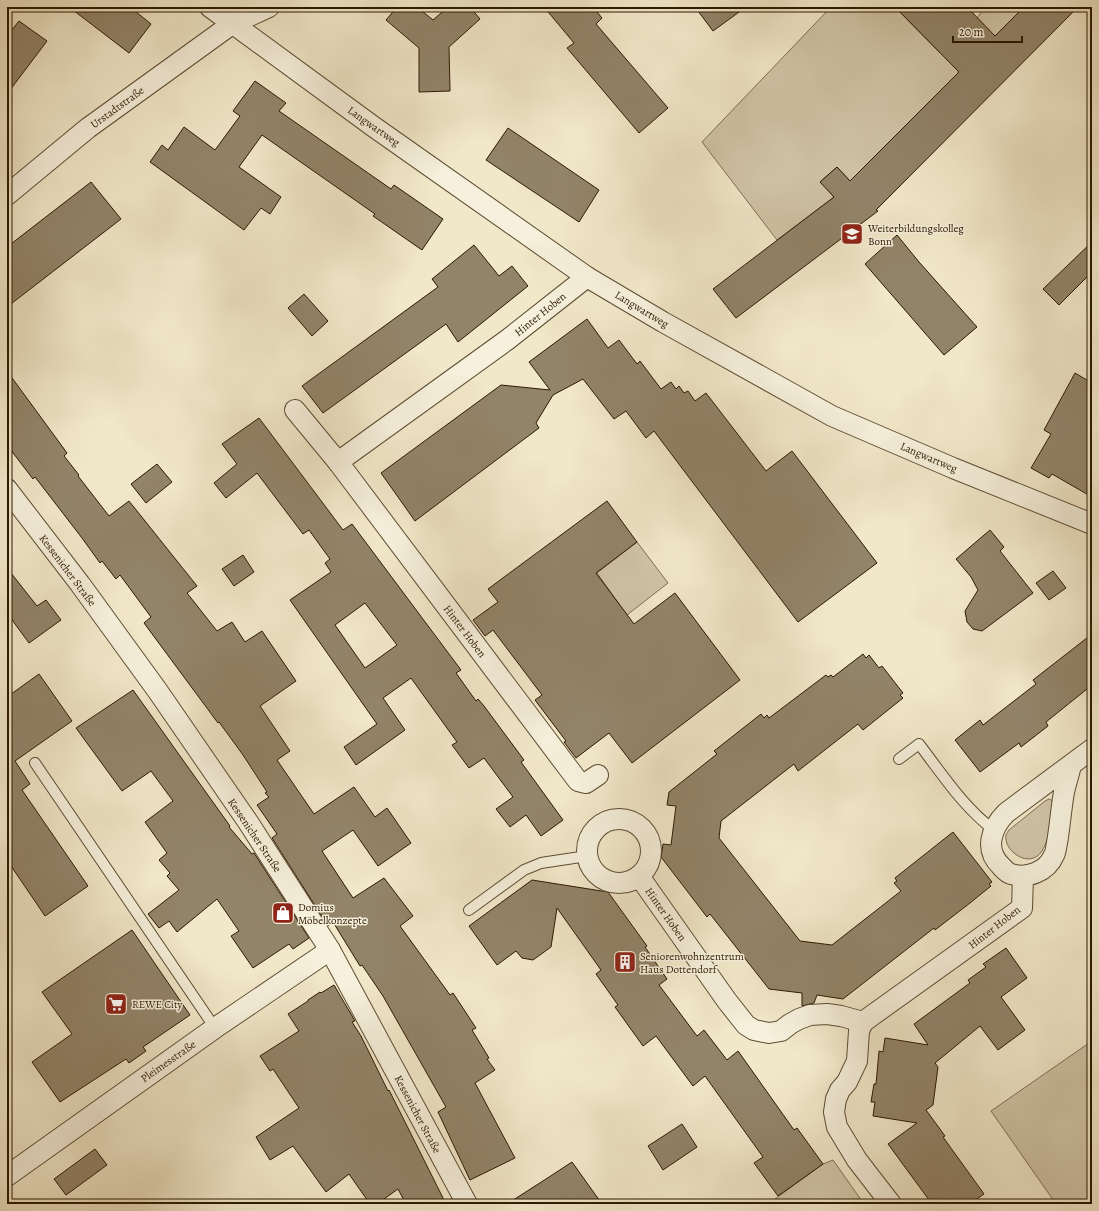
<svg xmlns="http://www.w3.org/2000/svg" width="1099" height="1211" viewBox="0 0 1099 1211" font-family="Alegreya,serif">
  <rect width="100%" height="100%" fill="#f1e8c9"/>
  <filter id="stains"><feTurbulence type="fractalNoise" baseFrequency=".005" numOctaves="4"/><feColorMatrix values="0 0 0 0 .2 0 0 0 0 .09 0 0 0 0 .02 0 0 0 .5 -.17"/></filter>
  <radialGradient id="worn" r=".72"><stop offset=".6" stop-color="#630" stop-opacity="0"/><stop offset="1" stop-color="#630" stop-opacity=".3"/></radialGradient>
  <g fill="#d0c5a7" stroke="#7e6e54">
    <polygon points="831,7 895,7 940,53 977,18 985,7 1024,7 850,181 837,167 821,181 834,197 777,240 702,142"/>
    <polygon points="637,542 668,583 627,615 597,573"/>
    <path d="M1049 799 1053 801 1054 805C1051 820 1050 838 1042 851 1030 870 1003 851 1006 835 1007 833 1008 831 1009 830L1045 801Z"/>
    <polygon points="1092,1041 1092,1204 1056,1204 991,1111"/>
    <polygon points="833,1160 864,1204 768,1204 823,1164"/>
  </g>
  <g fill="#928469" stroke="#2c1800" fill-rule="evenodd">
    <polygon points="69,7 130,7 151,24 129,53"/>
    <polygon points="397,7 417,7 433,20 448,7 470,7 480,19 449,47 450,91 419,92 419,48 386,20"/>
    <polygon points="544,7 593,7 602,18 596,24 668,108 639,133 567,48 574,43"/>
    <polygon points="695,7 746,7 713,31"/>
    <polygon points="895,7 967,7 995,36 1024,7 1078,7 876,210 878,211 736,318 713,289 834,197 820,182 837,167 850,181 959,72"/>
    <polygon points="19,21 47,41 7,94 7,36"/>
    <polygon points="255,81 286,103 279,111 391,189 394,185 443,219 422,250 373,216 375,214 262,135 239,167 281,197 270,214 261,208 244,230 150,162 162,145 168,150 184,127 215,150 240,116 233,111"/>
    <polygon points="508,128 599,190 579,222 486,160"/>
    <polygon points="91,182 121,219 7,307 7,247"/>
    <polygon points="897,235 919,262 977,327 944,355 865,264"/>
    <polygon points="1092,242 1092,272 1059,305 1043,289"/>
    <polygon points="474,245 499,276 512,266 528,286 458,342 446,324 323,413 302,386 438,287 432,279"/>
    <polygon points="304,294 328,321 312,336 288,308"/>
    <polygon points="587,319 608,348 619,340 637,364 640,361 661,389 671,382 676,389 679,386 684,393 688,391 695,401 706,393 766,471 792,451 877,563 798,622 654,431 646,438 626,411 614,419 583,379 553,395 536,423 539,428 415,521 381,473 501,385 550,390 529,362"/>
    <polygon points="7,371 67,453 64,456 79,475 78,476 109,516 129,501 197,586 187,593 217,631 232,622 245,642 262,631 296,681 260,706 290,751 277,760 314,814 354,787 375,817 387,808 411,843 378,866 353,830 322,851 353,898 384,878 413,916 400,926 450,995 453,993 476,1028 472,1030 489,1058 487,1059 495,1070 475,1083 515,1158 470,1180 438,1112 446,1107 383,996 362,965 360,966 333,922 328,926 272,838 277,834 257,805 269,797 265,793 267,792 243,755 219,722 218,723 144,623 151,617 120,575 116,579 102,561 100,563 82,538 35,477 33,479 7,445"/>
    <polygon points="1075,373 1092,383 1092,497 1052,474 1049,478 1031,468 1051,434 1044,430"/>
    <path d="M259 418 343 530 352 524 461 670 456 673 476 701 478 699 484 706 524 760 521 762 563 820 541 836 526 815 510 827 496 809 513 797 484 758 469 768 452 745 457 742 411 678 383 698 405 730 356 765 344 747 377 724 290 600 331 572 325 563 330 559 309 530 303 534 257 473 226 498 214 483 237 464 222 444ZM365 603 397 645 365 668 335 625Z"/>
    <polygon points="157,464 172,482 146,503 131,484"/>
    <polygon points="607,501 637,542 596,573 634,624 675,593 740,680 632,763 609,733 576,758 564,742 566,741 535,700 542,695 493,630 485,636 473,620 498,602 488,589"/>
    <polygon points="990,530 1004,547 1000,551 1033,593 982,631 973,629 967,622 965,611 978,590 971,577 956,559"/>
    <polygon points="243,555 254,572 234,586 222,569"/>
    <polygon points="7,568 37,606 46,600 61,620 29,643 7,613"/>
    <polygon points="1053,571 1066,588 1049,600 1036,583"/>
    <polygon points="1092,634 1092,685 1046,722 1048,726 1021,747 1019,743 980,772 955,740 980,720 983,725 1036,684 1033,680"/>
    <polygon points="863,654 866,658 869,655 879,668 882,666 903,693 900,695 903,698 863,730 858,724 798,771 794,764 721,821 719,838 800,941 832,945 901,891 894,883 897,881 895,878 953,832 992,882 989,884 991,886 970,903 935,930 934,928 843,999 817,995 814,1003 802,1006 802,993 769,989 710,914 707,917 661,857 663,844 671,845 676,806 667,805 669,792 717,754 714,751 761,714 764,718 767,715 769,718 826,675 828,677 831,675 833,677"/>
    <polygon points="39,674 72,721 15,761 30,784 22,790 88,886 45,916 7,860 7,697"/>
    <polygon points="133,690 220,812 230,826 229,827 252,854 254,853 309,938 293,949 289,944 253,968 231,936 239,931 217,899 177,932 169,921 159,928 148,914 179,890 167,876 170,873 159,860 167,853 145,822 173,801 151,771 122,791 76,728"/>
    <polygon points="532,880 608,892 647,946 645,947 667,979 659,985 697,1036 704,1030 727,1060 738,1051 794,1130 797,1128 823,1164 778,1196 754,1163 763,1157 705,1076 693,1086 656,1036 643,1046 615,1007 618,1005 596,974 601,970 557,908 551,947 533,960 522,958 516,951 497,965 469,926"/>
    <polygon points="132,930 190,1015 143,1047 146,1051 129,1063 126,1059 60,1102 32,1062 72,1034 42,992"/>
    <polygon points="1006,948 1027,978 1001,997 1025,1030 998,1050 980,1026 935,1063 938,1067 933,1105 926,1110 945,1136 943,1137 984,1194 970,1204 932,1204 888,1144 917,1123 873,1116 875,1102 871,1102 874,1084 876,1084 879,1051 883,1052 885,1038 928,1045 914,1024 970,983 968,980 986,967 983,964"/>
    <polygon points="334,985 355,1021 352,1022 361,1036 388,1091 389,1090 446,1204 406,1204 398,1189 377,1204 370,1204 349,1174 326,1192 293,1146 270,1160 256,1137 299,1108 273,1069 270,1071 260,1056 299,1031 288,1014 308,1001 308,1000 320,992 321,993"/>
    <polygon points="682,1124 697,1147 663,1170 648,1146"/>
    <polygon points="95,1149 107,1165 66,1195 54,1179"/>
    <polygon points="572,1162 602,1204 507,1204 546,1179"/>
  </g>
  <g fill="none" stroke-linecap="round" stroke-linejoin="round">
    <g stroke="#5d4c32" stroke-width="12">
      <g id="service">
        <path d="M899 759 919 744C942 774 964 808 994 830"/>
        <polyline points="35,763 215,1028"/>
        <polyline points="469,910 524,870 541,863 587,856"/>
      </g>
    </g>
    <g stroke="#5d4c32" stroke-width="22">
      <g id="minor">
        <polyline points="210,7 374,127 587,277 663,322 832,416 953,468 1092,524"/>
        <polyline points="7,195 88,128 232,24 269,7"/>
        <polyline points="295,410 338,462 578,781 586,783 598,775"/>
        <polyline points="338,462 507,340 587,277"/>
        <polyline points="7,489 80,584 157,690 248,822 330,950 467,1204"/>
        <path d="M1071 765C1069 774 1066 783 1064 792 1061 809 1060 826 1057 843 1056 847 1056 852 1054 855 1047 872 1027 879 1011 874 1007 873 1004 869 1001 866 984 850 991 828 1006 813L1092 749"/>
        <circle cx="619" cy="851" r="32"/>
        <polyline points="639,876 727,1001 746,1025 754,1030 769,1033 781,1031 790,1024 799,1019 810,1015 827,1014 841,1016 863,1022 859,1031 857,1061 847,1082 840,1090 836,1099 834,1112 837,1127 857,1160 891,1204"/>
        <polyline points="863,1022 1022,908 1023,876"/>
        <polyline points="7,1176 215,1028 330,950"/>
      </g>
    </g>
    <use href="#service" stroke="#f6f0dc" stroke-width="10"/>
    <use href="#minor" stroke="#f6f0dc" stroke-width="20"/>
  </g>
  <defs>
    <g id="university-square" transform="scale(1.15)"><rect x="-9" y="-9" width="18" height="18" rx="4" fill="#8f2418" stroke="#f6f0dc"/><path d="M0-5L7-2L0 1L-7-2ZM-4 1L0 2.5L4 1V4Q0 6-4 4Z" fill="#fff"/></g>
    <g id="shop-square" transform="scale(1.15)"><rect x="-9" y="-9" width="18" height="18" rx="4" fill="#8f2418" stroke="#f6f0dc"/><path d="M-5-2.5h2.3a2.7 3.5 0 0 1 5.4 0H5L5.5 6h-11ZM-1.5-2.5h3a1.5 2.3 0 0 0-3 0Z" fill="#fff"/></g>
    <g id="building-square" transform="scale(1.15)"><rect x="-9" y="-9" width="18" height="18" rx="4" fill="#8f2418" stroke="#f6f0dc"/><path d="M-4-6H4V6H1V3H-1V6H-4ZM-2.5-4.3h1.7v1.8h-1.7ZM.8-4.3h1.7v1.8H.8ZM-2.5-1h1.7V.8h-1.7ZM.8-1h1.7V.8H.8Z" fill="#fff"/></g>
    <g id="supermarket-square" transform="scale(1.15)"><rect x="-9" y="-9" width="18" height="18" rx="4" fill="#8f2418" stroke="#f6f0dc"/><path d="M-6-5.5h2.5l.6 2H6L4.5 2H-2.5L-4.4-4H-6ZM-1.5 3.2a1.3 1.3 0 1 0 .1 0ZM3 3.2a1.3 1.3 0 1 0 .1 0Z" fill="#fff"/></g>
  </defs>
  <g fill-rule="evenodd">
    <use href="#university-square" x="852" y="234"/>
    <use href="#shop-square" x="283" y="913"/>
    <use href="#building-square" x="625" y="962"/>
    <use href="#supermarket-square" x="116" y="1004"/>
  </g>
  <g text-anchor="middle" stroke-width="3" stroke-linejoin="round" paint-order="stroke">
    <g font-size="11" fill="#2c1800" stroke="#f6f0dc">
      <text transform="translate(117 107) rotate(-36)" y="4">Urstadtstraße</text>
      <text transform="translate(374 126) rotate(35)" y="4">Langwartweg</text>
      <text transform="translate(642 309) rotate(31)" y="4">Langwartweg</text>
      <text transform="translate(540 314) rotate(-39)" y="4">Hinter Hoben</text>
      <text transform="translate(929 457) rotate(23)" y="4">Langwartweg</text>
      <text transform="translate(68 570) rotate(53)" y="4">Kessenicher Straße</text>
      <text transform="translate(465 631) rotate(53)" y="4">Hinter Hoben</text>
      <text transform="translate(255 835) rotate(56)" y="4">Kessenicher Straße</text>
      <text transform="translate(666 914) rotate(55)" y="4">Hinter Hoben</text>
      <text transform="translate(994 927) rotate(-38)" y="4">Hinter Hoben</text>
      <text transform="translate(168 1061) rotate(-35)" y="4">Pleimesstraße</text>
      <text transform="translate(418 1114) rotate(62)" y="4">Kessenicher Straße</text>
    </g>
    <g font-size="11" fill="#2c1800" stroke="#f6f0dc" text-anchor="start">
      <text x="868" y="232">Weiterbildungskolleg<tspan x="868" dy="13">Bonn</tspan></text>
      <text x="298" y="911">Domius<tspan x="298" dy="13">Möbelkonzepte</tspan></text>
      <text x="640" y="960">Seniorenwohnzentrum<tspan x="640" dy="13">Haus Dottendorf</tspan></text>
      <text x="132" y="1008">REWE City</text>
    </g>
  </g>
  <rect width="1099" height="1211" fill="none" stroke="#f1e8c9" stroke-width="24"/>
  <rect x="8" y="8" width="1083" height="1195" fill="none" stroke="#2c1800" stroke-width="2"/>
  <rect x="12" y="12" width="1075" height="1187" fill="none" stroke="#2c1800"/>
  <path d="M953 36v6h69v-6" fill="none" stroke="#2c1800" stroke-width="2"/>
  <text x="959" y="36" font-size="12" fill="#2c1800" stroke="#f6f0dc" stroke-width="3" paint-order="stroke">20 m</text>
  <rect width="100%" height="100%" filter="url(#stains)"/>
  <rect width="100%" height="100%" fill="url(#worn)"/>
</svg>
